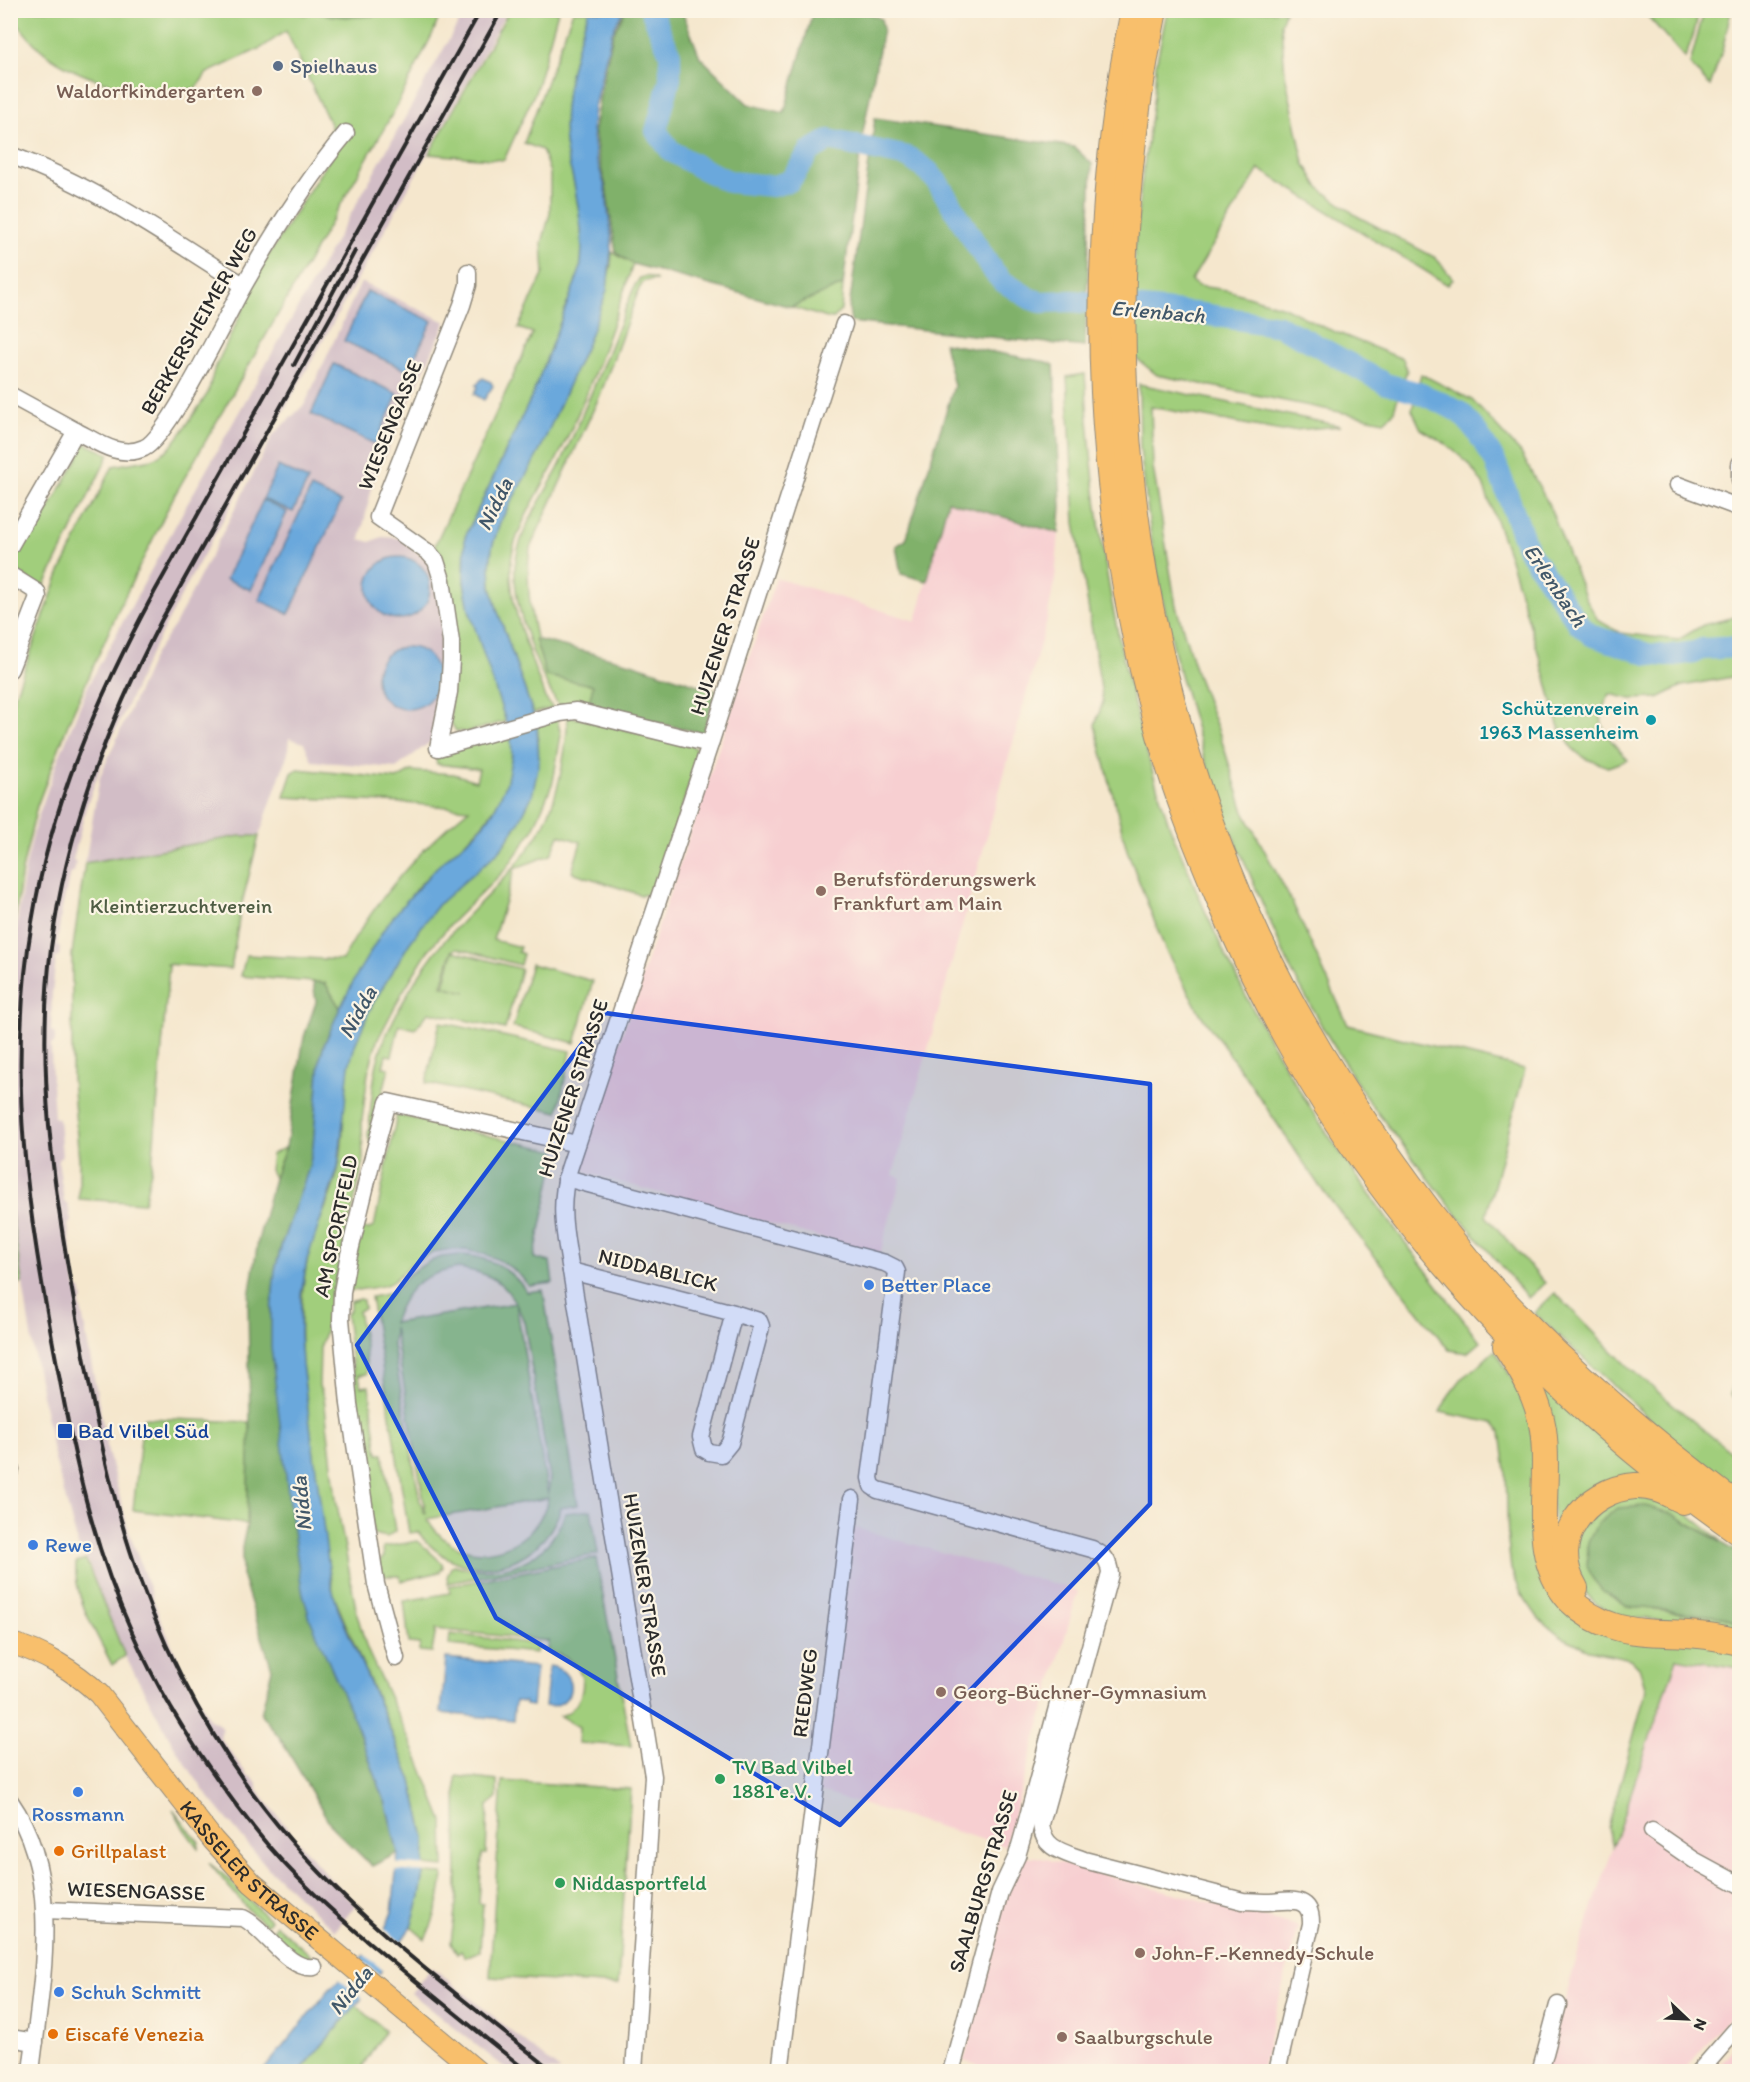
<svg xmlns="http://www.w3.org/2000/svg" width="1750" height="2082" viewBox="0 0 1750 2082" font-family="Itim,sans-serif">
  <rect width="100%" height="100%" fill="#fcf5e5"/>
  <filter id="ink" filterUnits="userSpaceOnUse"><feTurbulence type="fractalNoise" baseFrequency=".0167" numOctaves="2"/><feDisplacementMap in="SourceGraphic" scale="12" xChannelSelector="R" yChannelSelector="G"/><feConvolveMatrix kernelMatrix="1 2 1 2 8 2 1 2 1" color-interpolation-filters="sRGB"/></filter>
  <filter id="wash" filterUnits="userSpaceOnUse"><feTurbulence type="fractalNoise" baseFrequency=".008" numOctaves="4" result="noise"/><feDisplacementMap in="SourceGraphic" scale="24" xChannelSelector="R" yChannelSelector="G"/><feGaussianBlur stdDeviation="1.35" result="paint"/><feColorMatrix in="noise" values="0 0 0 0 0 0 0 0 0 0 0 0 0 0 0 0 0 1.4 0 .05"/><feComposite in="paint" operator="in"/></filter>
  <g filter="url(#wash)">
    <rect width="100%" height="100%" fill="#f5e7cd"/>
    <g fill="#f7cfd1">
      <polygon points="948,501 1059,533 1055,579 1046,623 893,1175 901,1178 880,1254 588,1173 581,1166 580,1159 776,578 916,621"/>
      <polygon points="852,1527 1078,1591 1005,1846 820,1792"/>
      <polygon points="1677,1658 1739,1668 1739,2006 1683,2071 1544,2072 1584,1933"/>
      <polygon points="1022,1856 1038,1857 1298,1926 1261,2071 1001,2072 964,2061 1004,1894"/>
      <polygon points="1739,2041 1739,2071 1714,2071 1736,2045"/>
    </g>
    <g fill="#d2bdc6">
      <polygon points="465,11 507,11 190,579 148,659 107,750 86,807 73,860 76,863 74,872 70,874 62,908 57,944 60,948 59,957 56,958 52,993 51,1031 55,1034 55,1042 51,1045 52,1084 54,1117 59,1119 62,1156 58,1159 64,1202 68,1204 71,1221 68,1225 76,1288 81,1290 83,1300 80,1303 108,1452 129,1532 160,1618 184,1673 210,1719 218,1723 222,1728 220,1738 248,1776 252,1777 257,1784 257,1789 294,1837 325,1873 356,1905 335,1931 270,1870 245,1841 204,1791 174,1746 125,1656 87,1559 79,1549 53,1452 46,1415 33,1349 11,1206 11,964 25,869 35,826 56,765 89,684 185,508"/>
      <polygon points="361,282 446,322 374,479 360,539 370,542 382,537 399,538 429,563 441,604 443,654 437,737 396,768 312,761 304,743 289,738 288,753 259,836 240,836 85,863 100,776 155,653 175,625 273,435 305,404"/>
      <polygon points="432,1967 541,2055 561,2071 509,2071 411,1993"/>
    </g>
    <g fill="#a1ce7b" stroke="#667c53" stroke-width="1.5" fill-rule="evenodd">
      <path d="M12 10H289L305 15 313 11C351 22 400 11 441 11L434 31 393 113 173 498 122 602 70 719 37 806 22 870 11 947V706L59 574 113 466 153 459 169 449 182 432 208 393 214 370 249 297 255 277 331 156V126L286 31 261 48 207 73 195 89C182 90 167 93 153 92 115 89 61 71 35 44 26 35 18 24 11 15Z"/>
      <polygon points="509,11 558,11 536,90 504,160 429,154"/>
      <path d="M573 11H589C574 51 561 98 565 142 566 156 571 169 574 183 579 211 585 242 580 270L533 394 465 537 464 582 469 610 507 721 467 732 456 731 451 723 443 566 435 545 533 333 518 328 544 273 542 243 550 213V173L542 150 524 143Z"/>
      <polygon points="1167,11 1285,11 1281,24 1285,74 1304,163 1319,188 1357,216 1436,258 1453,279 1448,285 1259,169 1191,281 1198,286 1227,290 1284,307 1323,327 1403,359 1407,370 1393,413 1384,421 1157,375 1136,358 1134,250 1141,186 1154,95 1156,65"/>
      <polygon points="1643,11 1699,11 1694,33 1685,58"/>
      <polygon points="1704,11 1731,11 1722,51 1710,86 1690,64"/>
      <path d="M612 252 633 264C612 327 590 391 561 451 546 482 513 529 511 562 508 609 531 655 545 698L553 708 533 713 497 609 491 587 490 567 492 547 500 522 539 452 589 339 611 266Z"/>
      <path d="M646 276 657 280 644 281 639 289 601 393 530 548C524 590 534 635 546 676L594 685 588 708 558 705C537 670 513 608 515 567 518 529 545 496 561 463 588 404 611 344 635 285L640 278Z"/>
      <polygon points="843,285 841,310 834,318 827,318 791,307"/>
      <path d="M1085 374C1093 524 1119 672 1166 815 1171 832 1179 849 1186 865 1215 939 1252 1012 1293 1080 1349 1172 1416 1256 1480 1342L1467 1353 1449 1350 1320 1187 1243 1073 1201 1015 1165 949 1127 850 1095 725 1103 702 1075 522 1067 377Z"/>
      <path d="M1421 374 1472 400 1521 453 1549 505 1585 597 1598 620 1620 633 1678 640 1703 625 1739 616V682L1732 677 1682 686 1658 698 1631 699 1610 694C1590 725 1608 736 1628 760L1608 767 1584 758 1572 748 1558 725 1547 682 1510 559 1483 484 1469 464 1446 444 1421 429 1412 410Z"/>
      <polygon points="1139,384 1341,426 1282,431 1151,407 1153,467 1176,606 1197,675 1220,735 1244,812 1293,904 1348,1025 1525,1069 1486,1216 1545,1283 1528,1298 1447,1202 1367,1099 1324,1030 1291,970 1221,807 1204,757 1179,671 1162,596 1151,536 1140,448"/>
      <polygon points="80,441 109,454 42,591 14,568 14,550 24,529 34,535 79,456 69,450"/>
      <path d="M568 716 691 745 696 749 698 757 654 894 641 895 572 872 581 842 559 835 551 855 515 868 493 940 520 947 518 952 523 954 520 965 457 948 452 951 442 986 466 992 444 986 453 951 521 969 505 1029 429 1012 415 1029 399 1025 392 1056 386 1055 383 1067 389 1068 370 1143 368 1136C372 1104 372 1068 385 1038 402 1000 426 960 454 930 485 896 524 864 545 822 560 790 566 751 568 716Z"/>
      <path d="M557 719 561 735 553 782 533 830 506 869 455 919 427 952 402 993 377 1041 368 1073 362 1120 363 1164 336 1280 333 1306 320 1348 319 1386 324 1398 336 1499 357 1614 367 1649 419 1761 443 1821 444 1867 424 1865 425 1838 412 1781 334 1596 327 1558 302 1364C299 1323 300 1283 312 1243 320 1218 334 1192 339 1166 344 1141 343 1115 345 1089 348 1059 359 1030 373 1004 392 969 414 931 441 902 459 884 481 869 499 851 504 846 508 839 512 833 535 799 542 766 537 725Z"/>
      <path d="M510 733C513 747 512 760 509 774 497 827 449 850 416 889 387 925 361 967 340 1008L325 983 241 976 246 955 342 960C375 902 417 850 469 809L405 803 284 797 292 773 298 769 397 779 411 771 454 774 476 781 479 769 437 764 435 756Z"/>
      <polygon points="240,836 259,836 241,907 231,969 166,964 169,965 152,1166 144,1203 79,1199 79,1159 72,1079 72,954 85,863"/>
      <polygon points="531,964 593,981 575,1043 513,1027"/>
      <polygon points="440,1022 571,1051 558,1112 426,1083"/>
      <path d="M397 1115 557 1151 534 1258 550 1262 553 1283 529 1286C506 1254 456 1239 420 1258 409 1264 402 1275 392 1282 384 1288 361 1289 350 1291L361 1228 369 1229 374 1227Z"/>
      <polygon points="286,1147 274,1178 270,1170 272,1154"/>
      <polygon points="11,1209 22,1283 11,1287 10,1287"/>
      <path d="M460 1255C488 1256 511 1269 527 1292L543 1290 578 1505 561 1508C539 1573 460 1589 418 1532L409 1533 371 1297 392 1293 409 1274 428 1262 442 1257ZM458 1268C497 1274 510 1286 524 1322L550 1478 548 1495 516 1303 393 1323C406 1286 421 1275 458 1268ZM394 1327 426 1514H425L420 1501 393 1346ZM548 1498C539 1544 479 1570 442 1537 436 1532 431 1525 427 1519Z"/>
      <polygon points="1555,1293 1628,1367 1739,1459 1739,1491 1680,1447 1534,1313"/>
      <polygon points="359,1299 363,1300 364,1309 358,1311 365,1345 367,1374 359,1375 361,1387 369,1386 378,1454 383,1454 395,1531 387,1537 373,1534 346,1315 350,1310 350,1302"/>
      <polygon points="1495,1350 1527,1404 1558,1599 1739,1650 1739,1668 1677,1658 1613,1846 1608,1828 1646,1691 1639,1667 1631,1659 1589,1650 1560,1636 1539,1619 1521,1593 1511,1569 1508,1542 1506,1472 1501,1432 1493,1423 1440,1412 1449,1395 1463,1377 1476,1368"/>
      <polygon points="1739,1358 1739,1400 1730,1395"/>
      <polygon points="1536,1379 1646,1476 1624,1480 1559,1556"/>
      <polygon points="143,1418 250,1422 247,1524 133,1510"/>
      <polygon points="1625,1493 1682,1509 1723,1542 1670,1513 1654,1610 1723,1617 1739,1624 1739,1629 1704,1624 1636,1618 1618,1615 1596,1604 1584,1591 1571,1545 1577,1530"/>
      <path d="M591 1510 598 1554 448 1583 447 1577 451 1567 454 1565C503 1579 548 1562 565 1513Z"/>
      <polygon points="418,1541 442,1563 443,1567 440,1572 401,1581 400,1576 378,1576 377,1563 384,1557 383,1547"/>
      <path d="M596 1558 631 1746 578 1743 579 1727 560 1716C580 1710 590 1683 576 1666 569 1657 557 1654 547 1651L548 1641 436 1629 432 1652 419 1651 420 1644 409 1643 404 1601 450 1593 449 1586Z"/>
      <path d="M86 1560 125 1656 112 1665C97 1634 73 1598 76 1563Z"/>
      <polygon points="450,1634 537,1644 536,1653 449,1645"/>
      <polygon points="456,1776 497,1781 497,1797 488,1806 486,1854 482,1854 479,1903 483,1904 480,1951 465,1957 461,1951 457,1954 451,1942 457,1896"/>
      <polygon points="502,1781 631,1789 618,1985 490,1977"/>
      <polygon points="173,1809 199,1842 198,1848 184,1829"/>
      <polygon points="209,1863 224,1875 270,1920 266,1925 248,1910"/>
      <path d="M424 1873 443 1874C441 1897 436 1918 425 1939L411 1927 420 1896Z"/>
      <polygon points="276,1925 314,1958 310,1960 299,1957 271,1932"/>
      <polygon points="356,2005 385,2031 360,2071 300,2072"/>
    </g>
    <g fill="#80b16b" stroke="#566e4b" stroke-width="1.5">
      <path d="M312 11H414C380 15 345 22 312 11Z"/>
      <path d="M625 11H682L700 57 748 104 784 113 813 11C835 10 862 7 881 19L883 29 863 132 843 285 791 307 633 264 616 253 606 186 598 156 594 129 602 83 613 34Z"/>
      <polygon points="875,118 1074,147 1092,164 1085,347 851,322 849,309"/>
      <polygon points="944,343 1047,362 1054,365 1061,506 1059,533 948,501 927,581 901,574 896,546 906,540 954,386"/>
      <polygon points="535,639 631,663 716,691 703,733 588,708 593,685 546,676"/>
      <polygon points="313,982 325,983 340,1008 324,1045 320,1059 313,1147 309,1168 282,1243 275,1270 271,1313 358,1729 386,1804 398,1853 372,1866 332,1827 280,1738 261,1714 272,1669 242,1575 242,1547 247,1524 250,1422 248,1303 258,1241 274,1178 286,1147 304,1037 316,1002"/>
      <polygon points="1645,1506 1671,1513 1739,1553 1739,1624 1723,1617 1626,1606 1603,1591 1593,1579 1587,1566 1588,1543 1597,1524 1618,1508"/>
    </g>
    <g fill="#6aa8dc" stroke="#4a6a84" stroke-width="1.5">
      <path d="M589 11H623L612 32 594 107 592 128 596 157 605 187 612 241 607 290 589 339 539 452 500 522 492 547 490 567 491 587 497 609 537 725 539 763 532 796 519 822 500 850 440 903 425 922 409 944 372 1005 355 1045 349 1066 338 1168 307 1260 301 1295 300 1334 302 1364 331 1584 338 1609 412 1781 425 1838 424 1873 420 1896 411 1927 364 1996 300 2071 262 2072 329 1990 376 1943 384 1931 392 1912 398 1853 386 1804 358 1729 310 1619 302 1590 290 1510 271 1347V1313L275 1270 282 1243 309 1168 313 1147 320 1059 324 1045 340 1008 360 969 384 929 401 907 437 867 478 831 493 812 506 785 512 755 511 737 469 610 464 582 465 537 533 394 580 270C585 242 579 211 574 183 571 169 566 156 565 142 561 98 574 51 589 11Z"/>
      <polygon points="367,291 432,321 408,371 344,341"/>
      <polygon points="334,364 398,394 375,444 311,414"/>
      <polygon points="483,378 491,382 493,386 484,400 474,394 478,387 476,385"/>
      <polygon points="278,466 308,480 293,512 263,499"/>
      <polygon points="311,488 341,502 289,614 259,600"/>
      <polygon points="263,500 287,512 251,590 226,579"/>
      <circle cx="399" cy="588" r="31"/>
      <circle cx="407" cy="678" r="31"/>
      <polygon points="446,1658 536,1667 532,1706 525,1705 525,1702 515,1701 513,1720 441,1713"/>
      <path d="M549 1666C580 1670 576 1709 545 1706Z"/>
    </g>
    <g fill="#f5e7cd">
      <polygon points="394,1863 427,1866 427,1873 393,1870"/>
      <polygon points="383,1927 403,1944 384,1971 361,1952 373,1941"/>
      <polygon points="358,1957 381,1976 364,2000 337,1978"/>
    </g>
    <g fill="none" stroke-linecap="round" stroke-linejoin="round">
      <polyline stroke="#6aa8dc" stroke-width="22" points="651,10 670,54 670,79 656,131 671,151 697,166 730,182 773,186 790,181 810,151 829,140 908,157 928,171 938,183 990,267 1002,281 1031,299 1041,302 1072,301 1203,314 1279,326 1309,341 1386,384 1419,393 1444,404 1461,413 1477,432 1495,461 1528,550 1579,624 1591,635 1647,654 1667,656 1695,652 1702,649 1740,647"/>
    </g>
  </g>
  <g filter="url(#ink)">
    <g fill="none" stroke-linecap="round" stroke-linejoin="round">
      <g stroke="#90897c" stroke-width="19">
        <g id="minor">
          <path d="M10 155C95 186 168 237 243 285"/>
          <polyline points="468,272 468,285 462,305 378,517 429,553 436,561 442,580 451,642 451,660 449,692 438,748 560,713 576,711 710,744"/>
          <polyline points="10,395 76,431"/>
          <polyline points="1740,464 1740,480"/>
          <polyline points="1678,485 1740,508"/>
          <path d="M10 546 76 431C97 442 120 459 144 448 168 438 227 314 244 285 274 232 307 180 346 133"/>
          <polyline points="10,575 37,592 38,597 10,669"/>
          <path d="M566 1178 885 1263 895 1268 897 1272 870 1478 872 1486 878 1490 1092 1549C1104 1555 1109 1560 1110 1574L1041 1824C1043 1849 1063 1852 1084 1860L1243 1901C1251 1901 1260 1902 1268 1902 1288 1901 1312 1894 1311 1924L1277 2072"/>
          <polyline points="571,1271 734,1313 759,1321 761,1326 760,1331 730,1443 721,1454 709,1452 704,1449 701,1437 734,1313"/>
          <polyline points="10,1469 11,1469"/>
          <polyline points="396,1658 376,1584 349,1404 341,1319 342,1292 348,1259 371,1164 388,1102 577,1144"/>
          <path d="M10 1801C64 1878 41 1984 31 2072"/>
          <polyline points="1652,1831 1694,1860 1740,1885"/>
          <path d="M45 1910 243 1918C266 1929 288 1971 314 1967"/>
          <polyline points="10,2038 35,2042"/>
          <path d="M634 2072 653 1776 571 1271C565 1235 558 1205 569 1169L710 744 844 324"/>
          <polyline points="780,2072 852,1499"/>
          <polyline points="951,2072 1000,1892 1017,1856 1023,1835 1058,1704"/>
          <polyline points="1540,2072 1558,2005"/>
          <polyline points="1699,2072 1740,2025"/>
        </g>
      </g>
      <g stroke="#90897c" stroke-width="23">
        <g id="major">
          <path id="s1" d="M10 1643C43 1652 75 1671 99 1694L213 1840 252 1883 478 2072"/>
        </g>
      </g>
      <g stroke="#90897c" stroke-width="28">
        <g id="highway">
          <path d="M1134 10C1082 265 1094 521 1170 769 1184 814 1202 857 1220 900 1262 999 1314 1094 1378 1181 1477 1316 1603 1436 1740 1532"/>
          <path d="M1154 10C1090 322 1123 650 1258 938 1296 1018 1343 1094 1395 1165 1425 1207 1456 1248 1490 1286 1565 1369 1651 1441 1740 1508"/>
          <path d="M1506 1346C1523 1372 1538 1398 1543 1429 1552 1487 1527 1552 1570 1600 1582 1612 1597 1621 1613 1626 1640 1635 1671 1632 1699 1635 1713 1636 1726 1639 1740 1642"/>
          <path d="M1575 1588C1546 1541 1585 1489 1635 1486 1654 1485 1667 1493 1683 1501"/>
        </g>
      </g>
      <use href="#minor" stroke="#fff" stroke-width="16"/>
      <use href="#major" stroke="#f8bf6c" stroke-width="21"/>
      <use href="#highway" stroke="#f8bf6c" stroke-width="26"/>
      <g stroke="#2b2b2b" stroke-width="4">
        <path d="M481 10 155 591C98 696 51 804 32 922 6 1076 28 1214 57 1365 74 1457 93 1547 132 1632 164 1705 208 1770 257 1832 292 1876 334 1913 377 1949 427 1991 477 2031 528 2072"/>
        <path d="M502 10 161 621C106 728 67 828 51 948 36 1065 53 1186 74 1301 89 1385 104 1469 130 1550 156 1635 200 1721 252 1792 335 1906 446 1985 554 2072"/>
        <polyline points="294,365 355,251"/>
      </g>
    </g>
  </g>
  <path fill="#1d4ed8" fill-opacity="0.2" stroke="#1d4ed8" stroke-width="4.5" stroke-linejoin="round" d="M605 1013 1150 1084V1504L840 1825 496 1618 357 1345Z"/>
  <circle fill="#5c6f8a" stroke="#fcf5e5" stroke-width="2" cx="278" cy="66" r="6"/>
  <g fill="#8d6e63" stroke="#fcf5e5" stroke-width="2">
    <circle cx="257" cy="91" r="6"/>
    <circle cx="821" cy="891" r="6"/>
    <circle cx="941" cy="1692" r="6"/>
    <circle cx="1140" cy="1953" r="6"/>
    <circle cx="1062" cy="2037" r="6"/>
  </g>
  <circle fill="#0f9aa8" stroke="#fcf5e5" stroke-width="2" cx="1651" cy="720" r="6"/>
  <g fill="#3f7fe0" stroke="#fcf5e5" stroke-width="2">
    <circle cx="869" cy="1285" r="6"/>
    <circle cx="33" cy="1545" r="6"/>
    <circle cx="78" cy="1792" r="6"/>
    <circle cx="59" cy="1992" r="6"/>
  </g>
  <rect fill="#1a4fb4" stroke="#fcf5e5" stroke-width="2" x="57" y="1423" width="16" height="16" rx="3"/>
  <g fill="#2e9e5b" stroke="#fcf5e5" stroke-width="2">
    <circle cx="720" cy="1779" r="6"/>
    <circle cx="560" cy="1883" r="6"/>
  </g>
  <g fill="#e8710a" stroke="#fcf5e5" stroke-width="2">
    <circle cx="59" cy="1851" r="6"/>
    <circle cx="53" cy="2034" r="6"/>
  </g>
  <g text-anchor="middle" stroke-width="4.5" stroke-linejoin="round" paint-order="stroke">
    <g font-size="21" fill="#4e5e75" stroke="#fcf5e5" text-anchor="start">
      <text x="290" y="73">Spielhaus</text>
    </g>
    <g font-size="21" fill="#785e54" stroke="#fcf5e5" text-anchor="start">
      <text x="245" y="98" text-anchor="end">Waldorfkindergarten</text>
      <text x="833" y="886">Berufsförderungswerk<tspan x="833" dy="24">Frankfurt am Main</tspan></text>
      <text x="953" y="1699">Georg-Büchner-Gymnasium</text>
      <text x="1152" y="1960">John-F.-Kennedy-Schule</text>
      <text x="1074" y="2044">Saalburgschule</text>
    </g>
    <g font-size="21" fill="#2b2b2b" stroke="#fcf5e5">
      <text transform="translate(199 321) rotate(-60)" y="7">BERKERSHEIMER WEG</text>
      <text transform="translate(390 425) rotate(-68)" y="7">WIESENGASSE</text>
      <text transform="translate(725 626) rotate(-72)" y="7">HUIZENER STRASSE</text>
      <text transform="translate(573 1088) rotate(-72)" y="7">HUIZENER STRASSE</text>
      <text transform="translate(336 1226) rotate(-78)" y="7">AM SPORTFELD</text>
      <text transform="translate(658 1270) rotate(14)" y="7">NIDDABLICK</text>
      <text transform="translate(645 1585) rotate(81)" y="7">HUIZENER STRASSE</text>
      <text transform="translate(805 1693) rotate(-83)" y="7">RIEDWEG</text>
      <text dy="7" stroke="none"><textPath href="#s1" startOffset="336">KASSELER STRASSE</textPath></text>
      <text transform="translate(983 1881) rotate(-73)" y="7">SAALBURGSTRASSE</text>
      <text transform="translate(136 1891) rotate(2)" y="7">WIESENGASSE</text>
    </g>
    <g font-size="21" fill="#0d838f" stroke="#fcf5e5" text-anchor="end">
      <text x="1639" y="715">Schützenverein<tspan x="1639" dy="24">1963 Massenheim</tspan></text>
    </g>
    <g font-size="21" fill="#4e5c43" stroke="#fcf5e5">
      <text x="181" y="913">Kleintierzuchtverein</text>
    </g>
    <g font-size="21" fill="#366cbe" stroke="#fcf5e5" text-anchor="start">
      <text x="881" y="1292">Better Place</text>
      <text x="45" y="1552">Rewe</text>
      <text x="78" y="1821" text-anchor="middle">Rossmann</text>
      <text x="71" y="1999">Schuh Schmitt</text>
    </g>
    <g font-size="21" fill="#164399" stroke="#fcf5e5" text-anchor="start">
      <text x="78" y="1438">Bad Vilbel Süd</text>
    </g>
    <g font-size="21" fill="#27864d" stroke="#fcf5e5" text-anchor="start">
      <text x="732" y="1774">TV Bad Vilbel<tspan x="732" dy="24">1881 e.V.</tspan></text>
      <text x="572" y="1890">Niddasportfeld</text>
    </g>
    <g font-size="21" fill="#c56008" stroke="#fcf5e5" text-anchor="start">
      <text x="71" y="1858">Grillpalast</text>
      <text x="65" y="2041">Eiscafé Venezia</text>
    </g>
    <g font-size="22" font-style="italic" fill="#415769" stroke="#fcf5e5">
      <text transform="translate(1158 311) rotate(5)" y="8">Erlenbach</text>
      <text transform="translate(494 504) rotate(-64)" y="8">Nidda</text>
      <text transform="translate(1556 585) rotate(56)" y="8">Erlenbach</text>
      <text transform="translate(357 1012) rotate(-61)" y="8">Nidda</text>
      <text transform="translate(301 1504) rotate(-96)" y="8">Nidda</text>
      <text transform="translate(350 1990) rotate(-51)" y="8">Nidda</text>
    </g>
  </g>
  <rect width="1750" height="2082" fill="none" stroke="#fcf5e5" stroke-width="36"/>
  <g transform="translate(1687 2019) rotate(113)" stroke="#fcf5e5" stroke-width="4.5" paint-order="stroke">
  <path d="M0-4.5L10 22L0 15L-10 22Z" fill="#2b2b2b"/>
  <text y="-9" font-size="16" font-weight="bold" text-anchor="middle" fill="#2b2b2b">N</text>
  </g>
</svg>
